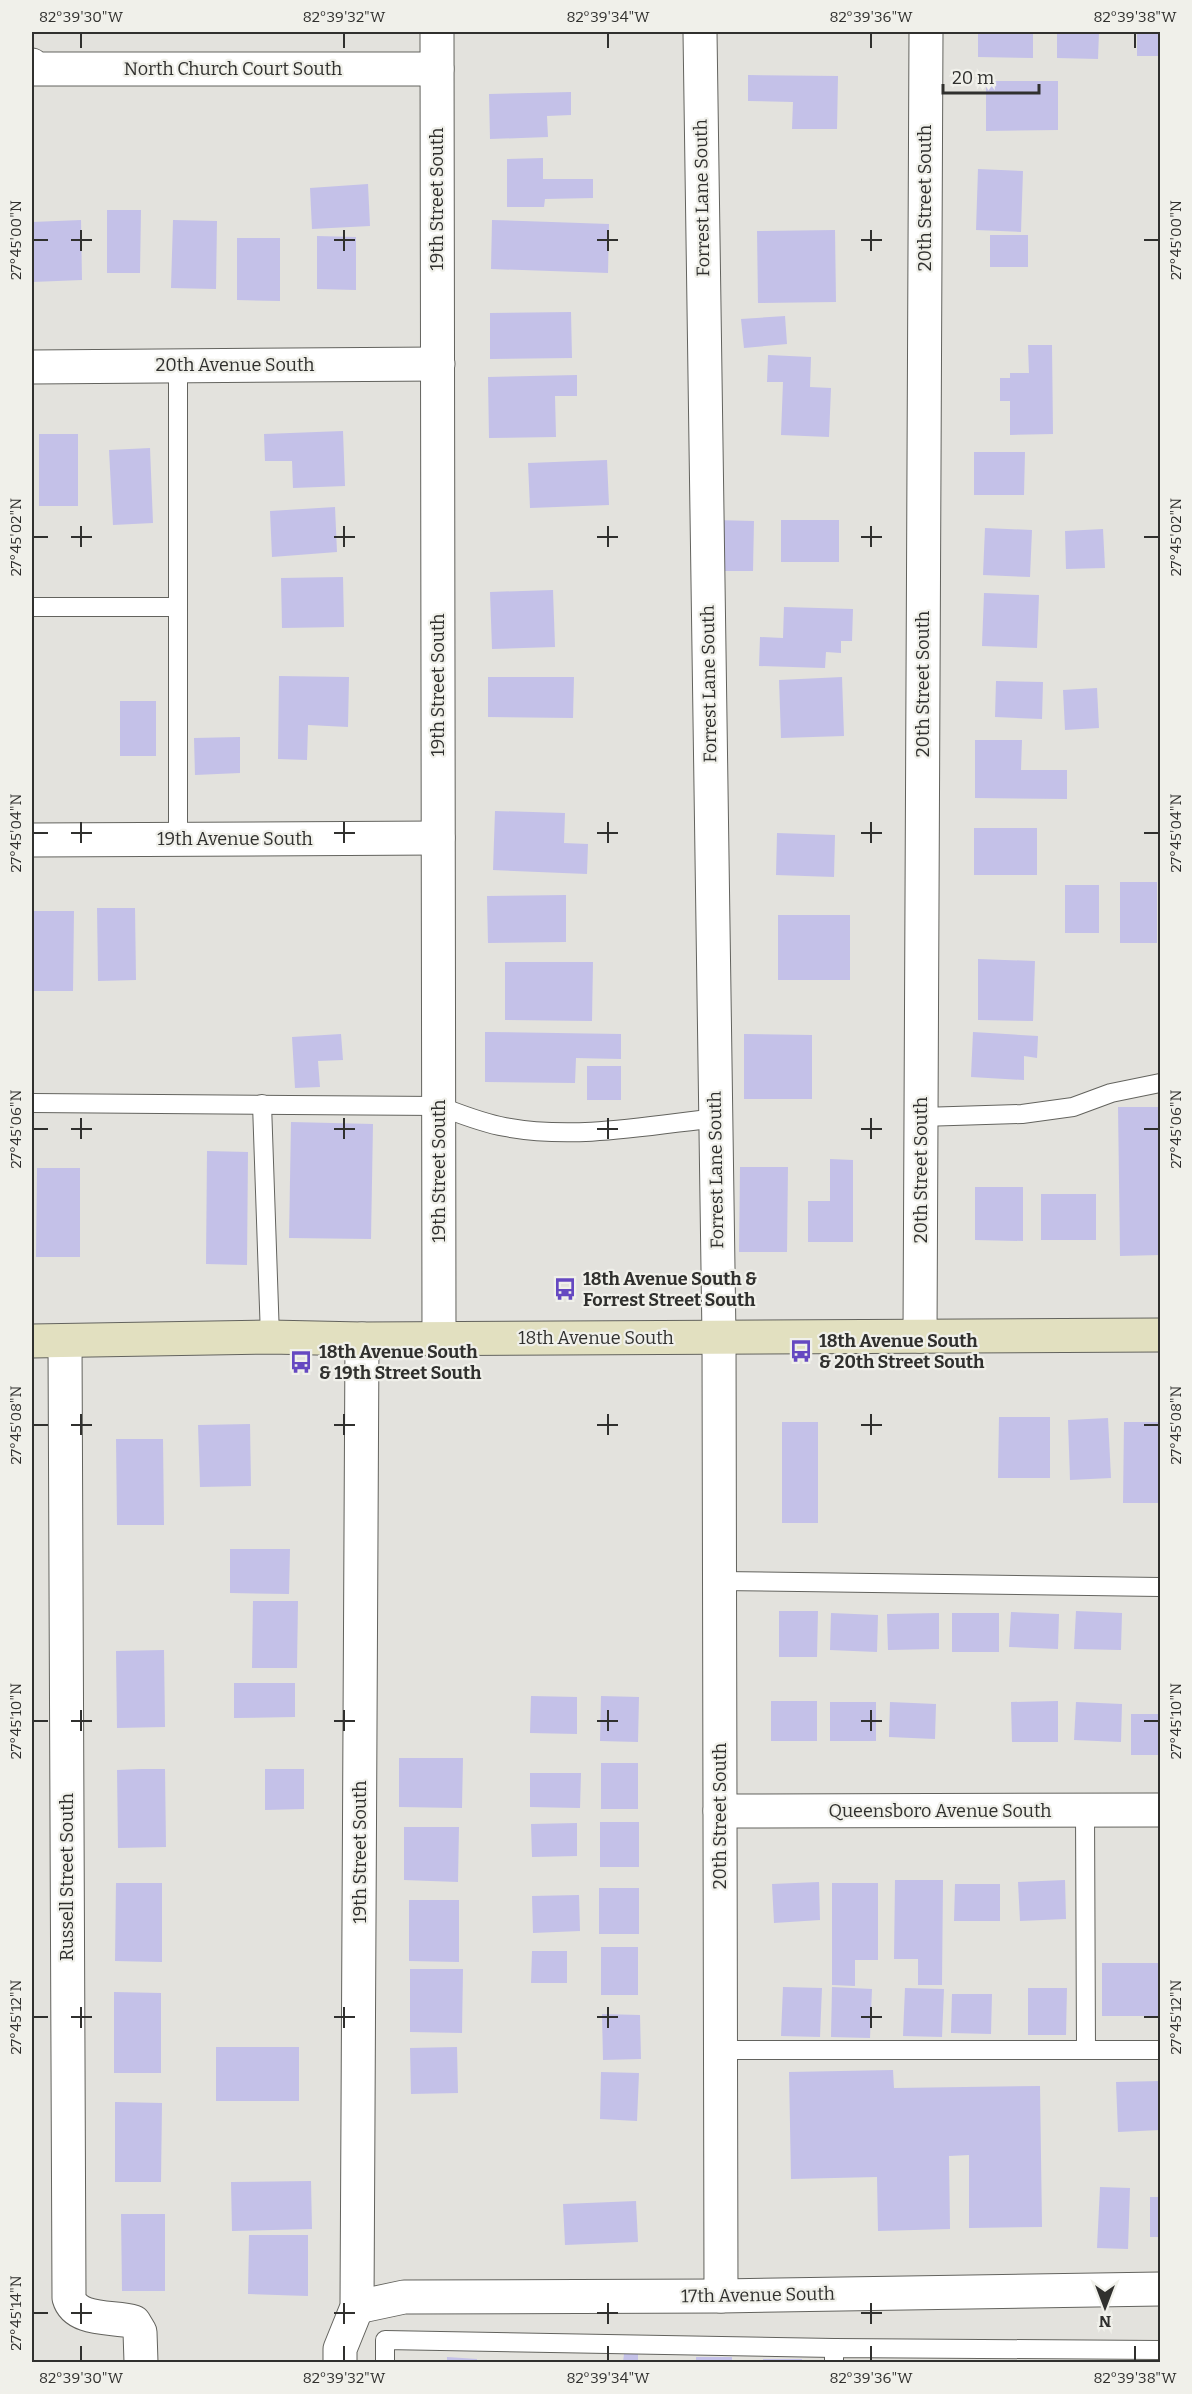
<svg xmlns="http://www.w3.org/2000/svg" width="1192" height="2394" viewBox="0 0 1192 2394" font-family="Bitter,serif">
  <rect width="100%" height="100%" fill="#e3e2dd"/>
  <g fill="#c4c1e8">
    <polygon points="978,32 1033,32 1033,58 978,57"/>
    <polygon points="1057,32 1099,32 1098,59 1057,58"/>
    <rect x="1137" y="32" width="23" height="24"/>
    <polygon points="748,75 838,76 837,129 792,129 793,102 748,101"/>
    <polygon points="986,81 1058,81 1058,130 986,131"/>
    <polygon points="571,92 571,115 547,116 548,137 490,139 489,94"/>
    <polygon points="543,158 543,179 593,179 593,198 545,199 544,207 507,207 507,159"/>
    <polygon points="978,169 1023,171 1021,232 976,230"/>
    <polygon points="368,184 370,226 312,229 310,188"/>
    <polygon points="107,210 141,210 140,273 107,273"/>
    <polygon points="81,220 82,280 32,282 32,222"/>
    <polygon points="173,220 217,221 216,289 171,288"/>
    <polygon points="492,220 609,224 608,273 491,269"/>
    <polygon points="835,230 836,302 758,303 757,231"/>
    <rect x="990" y="235" width="38" height="32"/>
    <polygon points="317,236 356,237 356,290 317,289"/>
    <polygon points="237,238 280,238 280,301 237,300"/>
    <polygon points="571,312 572,358 490,359 490,313"/>
    <polygon points="785,316 787,344 744,348 741,319"/>
    <polygon points="1028,345 1052,345 1053,434 1010,435 1010,401 1000,401 1000,378 1010,378 1010,373 1029,373"/>
    <polygon points="768,355 811,357 810,387 831,388 829,437 781,435 783,382 767,382"/>
    <polygon points="577,375 577,396 555,396 556,437 489,438 488,377"/>
    <polygon points="343,431 345,486 293,488 292,461 265,461 264,434"/>
    <rect x="39" y="434" width="39" height="72"/>
    <polygon points="150,448 153,523 113,525 109,450"/>
    <polygon points="974,452 1025,452 1024,495 974,495"/>
    <polygon points="607,460 609,505 530,508 528,463"/>
    <polygon points="335,507 337,552 272,557 270,511"/>
    <polygon points="715,520 754,521 753,571 715,571"/>
    <rect x="781" y="520" width="58" height="42"/>
    <polygon points="985,528 1032,530 1030,577 983,575"/>
    <polygon points="1103,529 1105,568 1066,569 1065,531"/>
    <polygon points="343,577 344,627 282,628 281,578"/>
    <polygon points="553,590 555,647 492,649 490,592"/>
    <polygon points="984,593 1039,595 1037,648 982,646"/>
    <polygon points="784,607 853,609 852,641 841,641 841,653 826,652 825,668 759,666 760,637 783,638"/>
    <polygon points="279,676 349,677 348,727 308,725 307,760 278,759"/>
    <polygon points="488,677 574,677 573,718 488,717"/>
    <polygon points="842,677 844,736 781,738 779,680"/>
    <polygon points="996,681 1043,682 1042,719 995,717"/>
    <polygon points="1097,688 1099,728 1065,730 1063,690"/>
    <rect x="120" y="701" width="36" height="55"/>
    <polygon points="240,737 240,773 195,775 194,738"/>
    <polygon points="975,740 1022,740 1021,770 1067,770 1067,799 975,798"/>
    <polygon points="495,811 565,813 564,843 588,844 587,874 493,870"/>
    <rect x="974" y="828" width="63" height="47"/>
    <polygon points="777,833 835,835 834,877 776,875"/>
    <rect x="1120" y="882" width="37" height="61"/>
    <rect x="1065" y="885" width="34" height="48"/>
    <polygon points="566,895 566,942 488,943 487,896"/>
    <polygon points="97,908 135,908 136,980 98,981"/>
    <polygon points="32,911 74,911 73,991 32,991"/>
    <rect x="778" y="915" width="72" height="65"/>
    <polygon points="978,959 1035,961 1033,1021 978,1020"/>
    <polygon points="505,962 593,962 592,1021 505,1020"/>
    <polygon points="485,1032 621,1034 621,1059 576,1058 575,1083 485,1082"/>
    <polygon points="973,1032 1038,1036 1037,1058 1024,1056 1024,1080 971,1077"/>
    <polygon points="341,1034 343,1060 318,1061 320,1087 295,1088 292,1037"/>
    <polygon points="744,1034 812,1035 812,1099 744,1099"/>
    <rect x="587" y="1066" width="34" height="34"/>
    <polygon points="1118,1107 1160,1107 1160,1255 1120,1256"/>
    <polygon points="291,1122 373,1124 371,1239 289,1238"/>
    <polygon points="207,1151 248,1152 247,1265 206,1264"/>
    <polygon points="830,1159 853,1160 853,1242 808,1242 808,1201 830,1201"/>
    <polygon points="740,1167 788,1167 787,1252 739,1252"/>
    <polygon points="37,1168 80,1168 80,1257 36,1257"/>
    <polygon points="975,1187 1023,1187 1023,1241 975,1240"/>
    <rect x="1041" y="1194" width="55" height="46"/>
    <polygon points="999,1417 1050,1417 1050,1478 998,1478"/>
    <polygon points="1108,1418 1111,1478 1070,1480 1068,1420"/>
    <rect x="782" y="1422" width="36" height="101"/>
    <polygon points="1124,1422 1160,1422 1160,1503 1123,1503"/>
    <polygon points="250,1424 251,1486 200,1487 198,1425"/>
    <polygon points="116,1439 163,1439 164,1525 117,1525"/>
    <polygon points="230,1549 290,1549 289,1594 230,1593"/>
    <polygon points="253,1601 298,1601 297,1668 252,1668"/>
    <polygon points="779,1611 818,1611 817,1657 779,1657"/>
    <polygon points="1076,1611 1122,1613 1121,1650 1074,1649"/>
    <polygon points="1011,1612 1059,1614 1058,1649 1009,1647"/>
    <polygon points="831,1613 878,1615 877,1652 830,1650"/>
    <polygon points="939,1613 939,1649 888,1650 887,1614"/>
    <rect x="952" y="1613" width="47" height="39"/>
    <polygon points="164,1650 165,1727 117,1728 116,1651"/>
    <polygon points="234,1683 295,1683 295,1717 234,1718"/>
    <polygon points="531,1696 577,1697 577,1734 530,1733"/>
    <polygon points="601,1696 639,1697 638,1742 600,1741"/>
    <rect x="771" y="1701" width="46" height="40"/>
    <polygon points="1058,1701 1058,1742 1012,1742 1011,1702"/>
    <rect x="830" y="1702" width="46" height="39"/>
    <polygon points="890,1702 936,1704 935,1739 889,1737"/>
    <polygon points="1076,1702 1122,1704 1121,1742 1074,1740"/>
    <rect x="1131" y="1714" width="29" height="41"/>
    <polygon points="399,1758 463,1758 462,1808 399,1807"/>
    <rect x="601" y="1763" width="37" height="46"/>
    <polygon points="141,1769 165,1769 166,1847 118,1848 117,1770"/>
    <polygon points="265,1769 304,1769 304,1809 265,1810"/>
    <polygon points="530,1773 581,1773 580,1808 530,1807"/>
    <rect x="600" y="1822" width="39" height="45"/>
    <polygon points="577,1823 577,1856 532,1857 531,1824"/>
    <polygon points="404,1827 459,1827 458,1882 404,1880"/>
    <polygon points="895,1880 943,1880 942,1985 918,1985 918,1959 894,1959"/>
    <polygon points="1065,1880 1066,1919 1020,1921 1018,1882"/>
    <polygon points="819,1882 820,1920 774,1923 772,1884"/>
    <polygon points="116,1883 162,1883 162,1962 115,1961"/>
    <polygon points="832,1883 878,1883 878,1960 855,1960 855,1986 832,1985"/>
    <polygon points="955,1884 1000,1884 1000,1921 954,1921"/>
    <rect x="599" y="1888" width="40" height="46"/>
    <polygon points="579,1895 580,1931 533,1933 532,1896"/>
    <polygon points="409,1900 459,1900 459,1962 409,1961"/>
    <rect x="601" y="1947" width="37" height="48"/>
    <polygon points="532,1951 567,1951 567,1983 531,1983"/>
    <rect x="1102" y="1963" width="58" height="53"/>
    <polygon points="410,1969 463,1969 462,2033 410,2032"/>
    <polygon points="783,1987 822,1988 820,2037 781,2036"/>
    <polygon points="832,1987 872,1989 870,2038 831,2037"/>
    <polygon points="905,1988 944,1989 942,2037 903,2036"/>
    <polygon points="1028,1988 1067,1988 1066,2035 1028,2035"/>
    <polygon points="114,1992 161,1993 161,2073 114,2073"/>
    <polygon points="952,1994 992,1994 991,2034 951,2033"/>
    <polygon points="602,2014 640,2015 641,2059 603,2060"/>
    <rect x="216" y="2047" width="83" height="54"/>
    <polygon points="457,2047 458,2093 411,2094 410,2048"/>
    <polygon points="893,2070 894,2088 1040,2086 1042,2227 969,2228 969,2155 949,2156 950,2229 878,2231 877,2177 791,2179 789,2072"/>
    <polygon points="601,2072 639,2073 637,2121 600,2119"/>
    <polygon points="1160,2081 1160,2130 1118,2132 1116,2082"/>
    <polygon points="115,2102 162,2103 161,2182 115,2182"/>
    <polygon points="311,2181 312,2229 232,2231 231,2182"/>
    <polygon points="1100,2187 1130,2188 1128,2249 1097,2248"/>
    <rect x="1150" y="2197" width="10" height="40"/>
    <polygon points="636,2201 638,2242 565,2245 563,2204"/>
    <polygon points="121,2214 165,2214 165,2291 122,2291"/>
    <polygon points="249,2235 308,2235 308,2296 248,2294"/>
    <polygon points="624,2354 638,2354 638,2362 623,2362"/>
    <polygon points="447,2357 477,2359 477,2362 447,2362"/>
    <rect x="696" y="2357" width="36" height="5"/>
    <rect x="763" y="2359" width="39" height="3"/>
  </g>
  <g fill="none" stroke-linecap="round" stroke-linejoin="round">
    <g stroke="#63635e" stroke-width="20">
      <g id="lane">
        <polyline points="178,366 178,839"/>
        <polyline points="32,607 178,607"/>
        <path d="M32 1103 439 1106C460 1114 482 1123 505 1127 575 1140 646 1126 716 1118"/>
        <polyline points="262,1104 270,1337"/>
        <polyline points="921,1117 1022,1114 1073,1107 1111,1093 1160,1083"/>
        <polyline points="720,1581 1160,1587"/>
        <polyline points="1085,1810 1086,2050"/>
        <polyline points="721,2050 1160,2050"/>
        <polyline points="385,2362 385,2340 834,2348"/>
        <polyline points="834,2362 834,2348 1160,2350"/>
      </g>
    </g>
    <g stroke="#63635e" stroke-width="35">
      <g id="street">
        <polyline points="437,32 439,1338"/>
        <polyline points="700,32 719,1337 721,2296"/>
        <polyline points="32,65 34,69 437,69"/>
        <polyline points="32,367 438,364"/>
        <polyline points="32,840 438,838"/>
        <polyline points="920,1336 926,32"/>
        <path d="M65 1341 69 2298C76 2322 114 2316 134 2322L140 2332 141 2362"/>
        <polyline points="720,1811 1160,1810"/>
        <polyline points="357,2307 404,2297 721,2296 1160,2289"/>
        <polyline points="340,2362 340,2349 357,2307 362,1339"/>
      </g>
    </g>
    <g stroke="#63635e" stroke-width="35">
      <polyline id="secondary" points="32,1341 270,1337 362,1339 1160,1335"/>
    </g>
    <use href="#lane" stroke="#fff" stroke-width="18"/>
    <use href="#street" stroke="#fff" stroke-width="33"/>
    <use href="#secondary" stroke="#e2e0c0" stroke-width="33"/>
  </g>
  <path fill="none" stroke="#30302e" stroke-width="2" d="M81 33V48M344 33V48M608 33V48M871 33V48M1135 33V48M81 230V251M344 230V251M608 230V251M871 230V251M33 240H48M71 240H92M334 240H355M597 240H618M861 240H882M1144 240H1159M81 526V547M344 526V547M608 526V547M871 526V547M33 537H48M71 537H92M334 537H355M597 537H618M861 537H882M1144 537H1159M81 822V843M344 822V843M608 822V843M871 822V843M33 833H48M71 833H92M334 833H355M597 833H618M861 833H882M1144 833H1159M81 1118V1139M344 1118V1139M608 1118V1139M871 1118V1139M33 1129H48M71 1129H92M334 1129H355M597 1129H618M861 1129H882M1144 1129H1159M81 1414V1435M344 1414V1435M608 1414V1435M871 1414V1435M33 1425H48M71 1425H92M334 1425H355M597 1425H618M861 1425H882M1144 1425H1159M81 1710V1731M344 1710V1731M608 1710V1731M871 1710V1731M33 1721H48M71 1721H92M334 1721H355M597 1721H618M861 1721H882M1144 1721H1159M81 2007V2028M344 2007V2028M608 2007V2028M871 2007V2028M33 2017H48M71 2017H92M334 2017H355M597 2017H618M861 2017H882M1144 2017H1159M81 2303V2324M344 2303V2324M608 2303V2324M871 2303V2324M33 2313H48M71 2313H92M334 2313H355M597 2313H618M861 2313H882M81 2346V2361M344 2346V2361M608 2346V2361M871 2346V2361M1135 2346V2361"/>
  <defs>
    <g id="bus-bare" transform="scale(1.8)"><path d="M-5-6H5V4H4V6H2V4H-2V6H-4V4H-5ZM-3.5-4V0h7V-4ZM-3.5 1.2v1.5H-2V1.2ZM2 1.2v1.5H3.5V1.2Z" fill="#6548c1" stroke="#f0f0ea" stroke-width="2.5" paint-order="stroke"/></g>
  </defs>
  <g fill-rule="evenodd">
    <use href="#bus-bare" x="565" y="1289"/>
    <use href="#bus-bare" x="801" y="1351"/>
    <use href="#bus-bare" x="301" y="1362"/>
  </g>
  <g text-anchor="middle" stroke-width="4.5" stroke-linejoin="round" paint-order="stroke">
    <g font-size="18" fill="#30302e" stroke="#f0f0ea">
      <text x="233" y="75">North Church Court South</text>
      <text transform="translate(702 198) rotate(-91)" y="6">Forrest Lane South</text>
      <text transform="translate(925 198) rotate(-90)" y="6">20th Street South</text>
      <text transform="translate(437 199) rotate(-90)" y="6">19th Street South</text>
      <text x="235" y="371">20th Avenue South</text>
      <text transform="translate(709 684) rotate(-91)" y="6">Forrest Lane South</text>
      <text transform="translate(923 684) rotate(-90)" y="6">20th Street South</text>
      <text transform="translate(438 685) rotate(-90)" y="6">19th Street South</text>
      <text x="235" y="845">19th Avenue South</text>
      <text transform="translate(716 1170) rotate(-91)" y="6">Forrest Lane South</text>
      <text transform="translate(921 1170) rotate(-90)" y="6">20th Street South</text>
      <text transform="translate(439 1171) rotate(-90)" y="6">19th Street South</text>
      <text x="596" y="1344">18th Avenue South</text>
      <text x="940" y="1817">Queensboro Avenue South</text>
      <text transform="translate(720 1816) rotate(-90)" y="6">20th Street South</text>
      <text transform="translate(360 1852) rotate(-90)" y="6">19th Street South</text>
      <text transform="translate(67 1877) rotate(-90)" y="6">Russell Street South</text>
      <text transform="translate(758 2295) rotate(-1)" y="6">17th Avenue South</text>
    </g>
    <g font-size="18" font-weight="bold" fill="#30302e" stroke="#f0f0ea" text-anchor="start">
      <text x="583" y="1285">18th Avenue South &amp;<tspan x="583" dy="21">Forrest Street South</tspan></text>
      <text x="819" y="1347">18th Avenue South<tspan x="819" dy="21">&amp; 20th Street South</tspan></text>
      <text x="319" y="1358">18th Avenue South<tspan x="319" dy="21">&amp; 19th Street South</tspan></text>
    </g>
  </g>
  <rect width="1192" height="2394" fill="none" stroke="#f0f0ea" stroke-width="66"/>
  <g transform="translate(1105 2307) rotate(180)" stroke="#f0f0ea" stroke-width="4.5" paint-order="stroke">
  <path d="M0-4.5L10 22L0 15L-10 22Z" fill="#30302e"/>
  <text y="-9" font-size="16" font-weight="bold" text-anchor="middle" fill="#30302e">N</text>
  </g>
  <path d="M943 84v9h96v-9" fill="none" stroke="#30302e" stroke-width="3"/>
  <text x="952" y="84" font-size="18" fill="#30302e" stroke="#f0f0ea" stroke-width="4.5" paint-order="stroke">20 m</text>
  <rect x="33" y="33" width="1126" height="2328" fill="none" stroke="#30302e" stroke-width="2"/>
  <g font-size="15" text-anchor="middle" fill="#30302e">
    <text x="81" y="22">82°39'30"W</text>
    <text x="344" y="22">82°39'32"W</text>
    <text x="608" y="22">82°39'34"W</text>
    <text x="871" y="22">82°39'36"W</text>
    <text x="1135" y="22">82°39'38"W</text>
    <text transform="translate(1176 240) rotate(-90)" y="5">27°45'00"N</text>
    <text transform="translate(16 240) rotate(-90)" y="5">27°45'00"N</text>
    <text transform="translate(1176 537) rotate(-90)" y="5">27°45'02"N</text>
    <text transform="translate(16 537) rotate(-90)" y="5">27°45'02"N</text>
    <text transform="translate(1176 833) rotate(-90)" y="5">27°45'04"N</text>
    <text transform="translate(16 833) rotate(-90)" y="5">27°45'04"N</text>
    <text transform="translate(1176 1129) rotate(-90)" y="5">27°45'06"N</text>
    <text transform="translate(16 1129) rotate(-90)" y="5">27°45'06"N</text>
    <text transform="translate(1176 1425) rotate(-90)" y="5">27°45'08"N</text>
    <text transform="translate(16 1425) rotate(-90)" y="5">27°45'08"N</text>
    <text transform="translate(1176 1721) rotate(-90)" y="5">27°45'10"N</text>
    <text transform="translate(16 1721) rotate(-90)" y="5">27°45'10"N</text>
    <text transform="translate(1176 2017) rotate(-90)" y="5">27°45'12"N</text>
    <text transform="translate(16 2017) rotate(-90)" y="5">27°45'12"N</text>
    <text transform="translate(16 2313) rotate(-90)" y="5">27°45'14"N</text>
    <text x="81" y="2383">82°39'30"W</text>
    <text x="344" y="2383">82°39'32"W</text>
    <text x="608" y="2383">82°39'34"W</text>
    <text x="871" y="2383">82°39'36"W</text>
    <text x="1135" y="2383">82°39'38"W</text>
  </g>
</svg>
